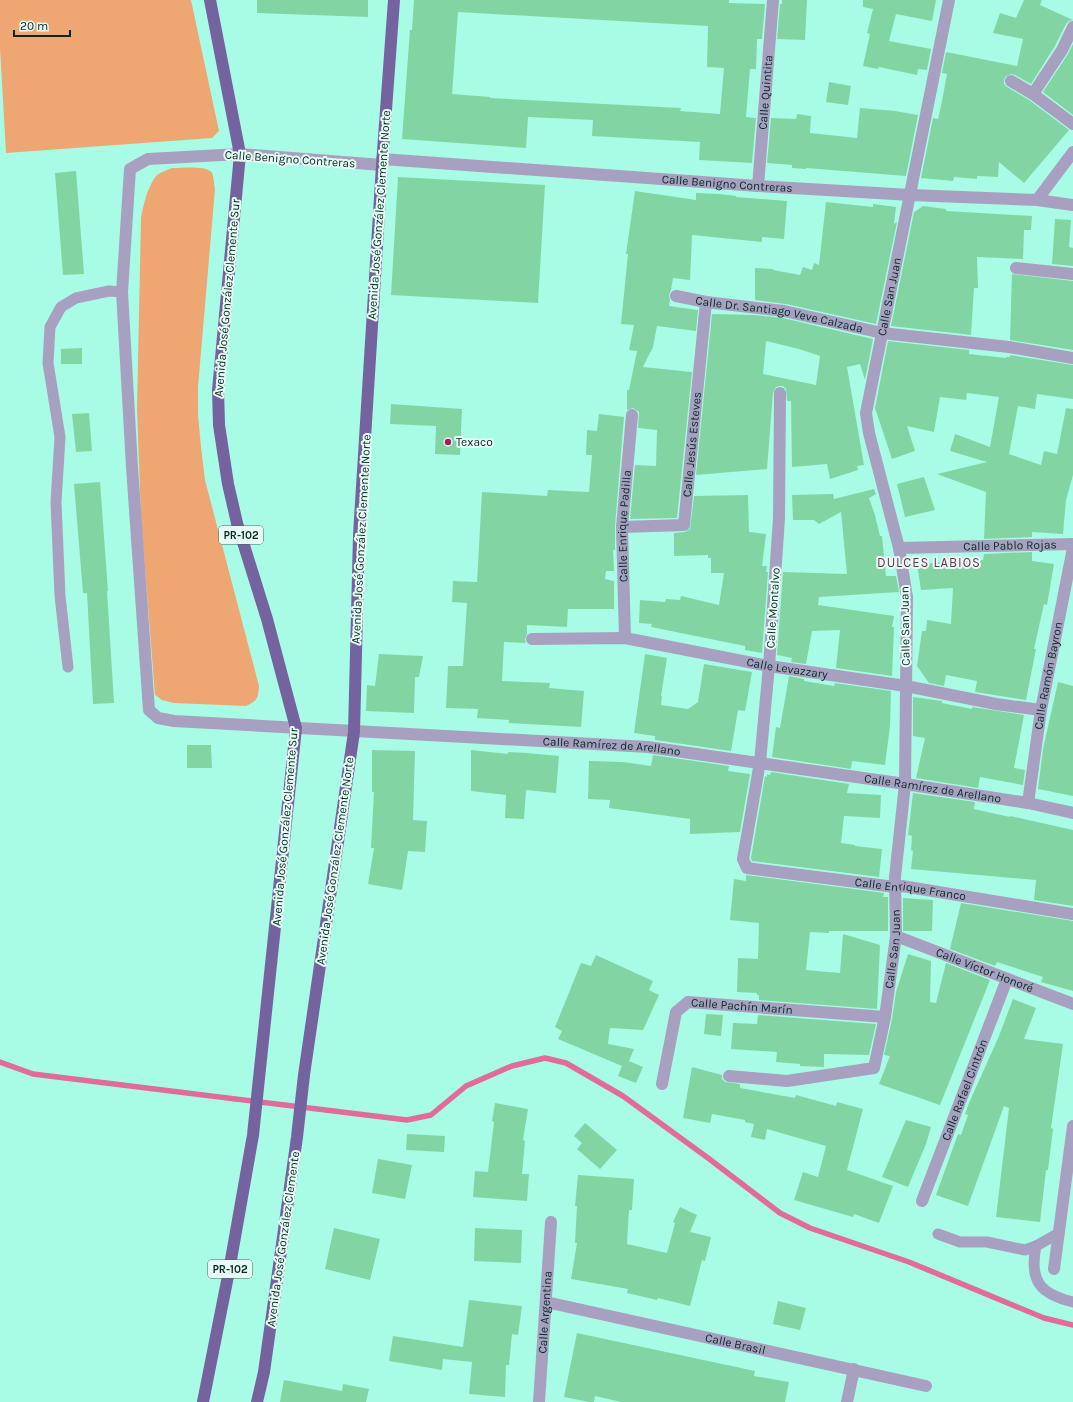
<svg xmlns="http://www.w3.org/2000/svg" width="1073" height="1402" viewBox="0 0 1073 1402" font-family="Karla,sans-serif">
  <rect width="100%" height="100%" fill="#a8fce6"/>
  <g fill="#eea772">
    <polygon points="0,0 191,0 219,131 212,138 6,153 0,48"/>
    <path d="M172 168C181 168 207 165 212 173 214 177 214 185 215 189L198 387V415L201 447 205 480 259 686C258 699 257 701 246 706L174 703 162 700 155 695 141 518 137 408 141 218C143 206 148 185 157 175 161 172 167 170 172 168Z"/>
  </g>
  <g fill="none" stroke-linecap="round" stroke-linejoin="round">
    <polyline stroke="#e16b9a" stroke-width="5.5" points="0,1062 33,1074 407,1120 431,1115 466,1086 512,1066 545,1058 566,1063 623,1096 708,1158 780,1213 810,1228 909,1262 1044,1318 1073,1325"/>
  </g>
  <g fill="#82d5a3" fill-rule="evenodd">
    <polygon points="257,0 368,0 368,17 257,13"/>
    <path d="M414 0H729V3L765 4 762 39H757L756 69H750L746 117 756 118 752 163 699 160 700 142 592 136 593 120 528 117 526 148 402 139 410 30H412ZM458 12 708 26 707 67 724 68 720 114 680 111 681 108 490 98V97L452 94Z"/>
    <polygon points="782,0 807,0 805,40 777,39 780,4 782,4"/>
    <polygon points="863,0 936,0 932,21 896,14 889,41 931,49 927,70 918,69 917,75 879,67 878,69 863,66 870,34 867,33 873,9 863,7"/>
    <polygon points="1024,0 1042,0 1040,5 1073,20 1069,21 1066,24 1055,46 1031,84 1015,75 1011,74 1005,77 1004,81 1004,84 1007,87 1029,100 1069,130 1024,183 999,162 998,177 977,176 977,179 954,177 953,181 921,178 933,118 938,119 942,101 947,74 942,73 946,52 1017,66 1023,39 993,33 1000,13 1016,18"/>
    <polygon points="1073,44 1073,115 1043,92 1068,54"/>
    <polygon points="829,82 851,86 848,105 826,102"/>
    <polygon points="860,108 895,111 918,115 906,176 806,168 806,169 792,168 792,165 767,163 771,118 796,119 797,114 811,116 810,133 857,138"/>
    <polygon points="76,171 84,274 63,275 55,173"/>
    <polygon points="398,177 545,185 538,303 391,295"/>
    <polygon points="635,191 696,200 696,193 719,194 736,196 736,197 787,201 784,239 762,237 762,242 692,235 690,280 673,278 671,290 669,295 670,300 669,306 698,310 696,331 657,326 653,347 643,367 692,372 677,518 630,519 635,465 656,466 657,430 638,428 639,412 633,408 627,410 627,390 629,390 637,351 629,350 634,325 621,324 628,254 626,254"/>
    <polygon points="826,202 873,207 873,204 896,207 894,224 897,222 876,324 786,304 755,300 755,268 773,269 773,270 800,275 803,267 812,270 814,263 819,265"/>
    <polygon points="923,206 946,209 946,211 1032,216 1031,230 1024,230 1023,259 977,257 978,288 974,288 971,335 891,326 914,212"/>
    <polygon points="1055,219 1071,220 1069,247 1073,248 1073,266 1052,264"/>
    <polygon points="1012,274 1073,281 1073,350 1010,340"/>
    <path d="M712 314 754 315 783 318 873 339 865 380 860 364 847 367 864 465 857 466 858 470 830 479 827 464 792 467 791 401H787L786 389 783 386H780L776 387 773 393 767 469 696 475ZM766 341 799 349 820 356 816 385 763 374Z"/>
    <polygon points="888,341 969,350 969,354 1006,358 1006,357 1010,357 1010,355 1073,365 1073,399 1037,394 1035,409 1018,406 1009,454 1041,465 1044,451 1057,454 1066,408 1073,409 1073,475 1066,500 1063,534 1032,532 1032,537 984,539 986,492 937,474 987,462 950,451 955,434 990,447 999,397 967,393 966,400 940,397 934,432 907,426 915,451 892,459 875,408"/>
    <polygon points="82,348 82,364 61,364 61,349"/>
    <polygon points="391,404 462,409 460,455 435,454 436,426 390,424"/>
    <polygon points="89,413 92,451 76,452 72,414"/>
    <polygon points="599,414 624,417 615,526 615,550 613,550 614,571 606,571 605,579 614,581 614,609 568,609 567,627 527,625 527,634 525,639 526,643 504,642 502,681 550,683 549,688 584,691 581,727 509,723 509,720 477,718 478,709 446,708 448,666 463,666 467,603 452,602 453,581 477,582 482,492 547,496 548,490 589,492 592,455 586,455 587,430 597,431"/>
    <polygon points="924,477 935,510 905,517 897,484"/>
    <polygon points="100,482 108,591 107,591 114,703 93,704 87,593 83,593 74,484"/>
    <polygon points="874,489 876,494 869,498 875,515 880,536 882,536 886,576 896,576 899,592 819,597 818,605 894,616 892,627 894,627 892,676 836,668 840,630 812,631 806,664 791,662 792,658 777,655 783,572 847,574 841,512 819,524 814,520 793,520 792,495 833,494 834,499"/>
    <polygon points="748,495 749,532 766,534 762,566 767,566 766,572 768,572 762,653 745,650 745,646 651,627 652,624 639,623 640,600 665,602 666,599 680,600 681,596 719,605 724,573 711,573 711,558 708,558 708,555 674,556 674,533 685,532 690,529 694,496"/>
    <polygon points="1032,552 1032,561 1054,564 1047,605 1044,604 1034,649 1036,649 1026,700 975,692 977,681 946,675 944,686 929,683 917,666 922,631 926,631 927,620 951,624 953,588 921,590 917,564 983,560 984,554"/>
    <polygon points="379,654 423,656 419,677 415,677 414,713 366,711 367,685 375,686"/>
    <polygon points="645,654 667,658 661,696 662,696 661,705 688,709 698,702 704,664 752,672 745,711 738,710 731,751 655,740 655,736 634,733"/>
    <polygon points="789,676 804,679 804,681 834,686 835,683 891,691 890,726 885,765 852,761 851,769 772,757 776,727 780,728"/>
    <polygon points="1058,682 1073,686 1073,796 1038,789 1043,749"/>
    <polygon points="913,697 942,701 942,703 972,709 972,707 1024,715 1014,768 1025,770 1023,785 980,777 978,788 916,778 925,738 913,736"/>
    <polygon points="187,745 211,745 212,768 187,768"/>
    <polygon points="372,750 415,751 413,820 427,821 425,852 408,851 402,890 368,884 374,848 371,848 374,792 372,792"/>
    <polygon points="471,750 508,754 508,752 527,753 559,756 556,793 526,790 524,819 505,818 506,795 471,791"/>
    <polygon points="653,755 729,766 728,771 750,774 740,832 690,834 690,819 609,808 610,800 588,799 589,761 623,762 651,766"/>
    <polygon points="771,772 849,784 847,793 881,795 880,818 844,816 841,843 855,845 855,846 882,849 879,877 752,861 751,858 765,776 767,777 767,774 770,775"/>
    <polygon points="913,793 975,802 974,809 1010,817 1010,816 1073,830 1073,906 1034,900 1036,880 911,869 913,851 911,850 912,836 908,835"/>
    <polygon points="746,875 877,892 884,893 883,897 888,897 888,931 829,931 829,933 810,932 806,970 840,973 843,934 880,945 877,1009 759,1000 759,995 757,995 757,993 737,992 738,958 758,959 759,923 730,920 734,879 746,881"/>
    <polygon points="903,898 933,900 932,931 903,931"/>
    <polygon points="961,903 1073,921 1073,991 1041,982 1043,977 997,962 995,966 950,949"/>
    <polygon points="908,954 931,961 930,1002 936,1003 946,963 990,980 940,1105 879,1084 890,1056 884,1055 892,1019 896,992"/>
    <polygon points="596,955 653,981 649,990 659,995 643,1030 610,1028 608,1044 634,1049 629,1061 643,1067 636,1083 618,1076 622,1066 558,1039 562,1031 555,1027 581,963 591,966"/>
    <polygon points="1013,999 1036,1008 1024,1039 1063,1044 1051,1128 1053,1129 1048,1170 1046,1170 1040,1222 996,1217 1009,1108 1004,1106 968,1206 936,1195 958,1134 961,1135 968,1115 965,1114 969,1103 999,1036"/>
    <polygon points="706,1014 723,1015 721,1036 704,1034"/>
    <polygon points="758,1015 876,1024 869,1055 824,1054 824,1067 800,1066 800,1064 776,1062 777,1052 731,1049 733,1023 757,1024"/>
    <polygon points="692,1067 722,1075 722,1079 725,1082 740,1084 740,1088 795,1098 796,1095 836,1106 837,1102 863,1109 847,1170 893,1186 879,1223 854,1214 853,1217 794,1200 803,1172 818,1177 826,1146 767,1129 765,1140 751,1137 754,1124 745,1122 745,1120 712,1114 710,1123 683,1118"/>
    <polygon points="495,1103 528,1109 523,1140 525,1141 522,1174 529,1174 527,1201 473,1197 475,1171 488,1172 494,1122 492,1121"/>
    <polygon points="906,1120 931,1127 926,1144 908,1187 882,1177"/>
    <polygon points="585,1123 617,1150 600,1169 577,1149 582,1143 574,1136"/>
    <polygon points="407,1134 445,1136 444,1152 406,1150"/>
    <polygon points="378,1159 412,1165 405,1199 372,1193"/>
    <polygon points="578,1175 634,1179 632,1210 629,1210 627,1244 667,1253 675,1223 673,1222 680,1207 697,1215 690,1232 711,1237 705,1261 702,1260 690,1306 658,1298 657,1300 627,1293 628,1289 571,1279 577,1243 575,1243 577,1206 575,1206"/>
    <polygon points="334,1228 380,1239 370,1280 325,1269"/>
    <polygon points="475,1228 522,1230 521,1263 474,1261"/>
    <polygon points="469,1300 522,1306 518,1335 512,1334 509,1365 506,1365 505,1397 469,1394 472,1362 443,1359 442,1370 389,1361 393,1336 463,1347"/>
    <polygon points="778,1301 806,1308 800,1330 773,1324"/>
    <polygon points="577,1333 755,1371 754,1376 789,1382 785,1402 621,1402 595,1396 594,1402 589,1402 564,1397"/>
    <polygon points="284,1380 342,1391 343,1384 369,1389 366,1402 280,1402"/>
  </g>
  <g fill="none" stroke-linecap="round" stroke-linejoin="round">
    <g stroke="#a8a0c1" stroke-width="11">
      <polyline points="68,667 60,596 56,502 60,437 48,363 50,327 61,307 76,298 109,291 122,292"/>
      <polyline points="938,1234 960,1242 987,1242 1025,1250 1036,1246 1059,1233"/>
      <path d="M1036 1246C1029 1281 1040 1294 1073 1302"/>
    </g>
    <g stroke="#a8a0c1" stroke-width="12">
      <polyline points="1011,81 1033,94 1073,124"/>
      <polyline points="1033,94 1062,50 1073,27"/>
      <path id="s1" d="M382 159 758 186 911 195 1037 200 1073 205"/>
      <path id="s2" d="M382 165 240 154 148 159 130 169 122 292 132 467 149 710 158 718 174 721 648 747 905 784 1028 803 1073 813"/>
      <path id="s3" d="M758 186 773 0"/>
      <polyline points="1037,200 1073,152"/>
      <polyline points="1016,268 1073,274"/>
      <path id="s4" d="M676 296 706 302 784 311 882 333 1009 347 1073 358"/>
      <path id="s5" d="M780 393 779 518 769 666 760 762 743 859 747 868 895 887 902 886 1073 914"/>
      <path id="s6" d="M622 527 684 525 706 302"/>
      <path id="s7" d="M899 548 1073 544"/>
      <path id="s8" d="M625 638 622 527 632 415"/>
      <path id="s9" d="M532 639 625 638 769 666 906 686 996 704 1041 710"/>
      <path id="s10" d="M1028 803 1041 710 1073 548"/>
      <path id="s11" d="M896 936 1073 1004"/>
      <path id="s12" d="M729 1076 787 1081 874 1068 885 1017 896 936 895 877 905 784 907 597 899 548 869 433 866 413 949 0"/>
      <path id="s13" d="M662 1084 676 1012 688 1002 885 1017"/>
      <path id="s14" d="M922 1201 1007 979"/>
      <polyline points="1054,1269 1073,1126"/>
      <path id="s15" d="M546 1302 926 1386"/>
      <path id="s16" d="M539 1402 551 1222"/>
      <polyline points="847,1402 854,1369"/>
    </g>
    <g stroke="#74639e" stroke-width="12">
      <polyline points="203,1402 229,1271 253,1135 296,728 267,619 237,523 228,484 219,425 218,390 240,154 210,0"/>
      <polyline points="257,1402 264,1372 297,1137 304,1075 354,732 359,535 382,165 394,0"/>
    </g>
  </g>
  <circle fill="#a61c61" stroke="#e7faf5" stroke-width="1.5" cx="448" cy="442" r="4"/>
  <g text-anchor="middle" stroke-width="4" stroke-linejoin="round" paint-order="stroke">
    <g fill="#e7faf5" stroke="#486861" stroke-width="1">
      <rect x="219" y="526" width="44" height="18" rx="3"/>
      <rect x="208" y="1260" width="44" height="18" rx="3"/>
    </g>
    <g font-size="11" font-weight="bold" fill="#042a22">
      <text x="241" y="539">PR-102</text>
      <text x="230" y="1273">PR-102</text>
    </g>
    <g font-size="12" fill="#042a22" stroke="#e7faf5">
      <text dy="4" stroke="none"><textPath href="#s3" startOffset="94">Calle Quintita</textPath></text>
      <text transform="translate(290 159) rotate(4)" y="4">Calle Benigno Contreras</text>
      <text dy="4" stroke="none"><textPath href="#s1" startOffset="346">Calle Benigno Contreras</textPath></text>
      <text transform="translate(379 215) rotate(-86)" y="4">Avenida José González Clemente Norte</text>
      <text dy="4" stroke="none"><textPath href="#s12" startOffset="927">Calle San Juan</textPath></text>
      <text transform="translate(227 298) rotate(-85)" y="4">Avenida José González Clemente Sur</text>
      <text dy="4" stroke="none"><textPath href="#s4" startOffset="105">Calle Dr. Santiago Veve Calzada</textPath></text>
      <text dy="4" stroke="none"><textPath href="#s6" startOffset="143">Calle Jesús Esteves</textPath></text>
      <text dy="4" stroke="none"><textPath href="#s8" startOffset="112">Calle Enrique Padilla</textPath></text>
      <text transform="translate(361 539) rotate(-87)" y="4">Avenida José González Clemente Norte</text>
      <text dy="4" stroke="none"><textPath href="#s7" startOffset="111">Calle Pablo Rojas</textPath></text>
      <text transform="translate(773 608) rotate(-86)" y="4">Calle Montalvo</text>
      <text transform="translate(905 626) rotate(-91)" y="4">Calle San Juan</text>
      <text dy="4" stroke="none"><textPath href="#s9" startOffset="258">Calle Levazzary</textPath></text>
      <text dy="4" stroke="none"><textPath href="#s10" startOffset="129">Calle Ramón Bayron</textPath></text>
      <text dy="4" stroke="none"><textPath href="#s2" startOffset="1264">Calle Ramírez de Arellano</textPath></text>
      <text dy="4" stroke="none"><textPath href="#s2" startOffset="1588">Calle Ramírez de Arellano</textPath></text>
      <text transform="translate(285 827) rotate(-85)" y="4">Avenida José González Clemente Sur</text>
      <text transform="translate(335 861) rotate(-82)" y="4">Avenida José González Clemente Norte</text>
      <text dy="4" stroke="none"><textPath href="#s5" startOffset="643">Calle Enrique Franco</textPath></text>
      <text dy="4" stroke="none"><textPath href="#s12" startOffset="267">Calle San Juan</textPath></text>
      <text dy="4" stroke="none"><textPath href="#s11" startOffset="95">Calle Víctor Honoré</textPath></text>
      <text dy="4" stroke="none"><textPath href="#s13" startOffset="143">Calle Pachín Marín</textPath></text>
      <text dy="4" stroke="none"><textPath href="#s14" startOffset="119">Calle Rafael Cintrón</textPath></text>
      <text transform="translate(283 1239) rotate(-82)" y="4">Avenida José González Clemente</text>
      <text dy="4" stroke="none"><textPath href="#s16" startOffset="90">Calle Argentina</textPath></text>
      <text dy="4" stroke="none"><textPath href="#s15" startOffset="194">Calle Brasil</textPath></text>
    </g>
    <g font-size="12" fill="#042a22" stroke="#e7faf5" text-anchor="start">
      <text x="456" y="446">Texaco</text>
    </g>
    <g font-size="13" letter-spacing="1" fill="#73304c" stroke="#e7faf5">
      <text x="929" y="567">DULCES LABIOS</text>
    </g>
  </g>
  <path d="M14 30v6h56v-6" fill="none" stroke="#042a22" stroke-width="2"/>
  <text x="20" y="30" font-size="12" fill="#042a22" stroke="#e7faf5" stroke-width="3" paint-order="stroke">20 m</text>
</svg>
